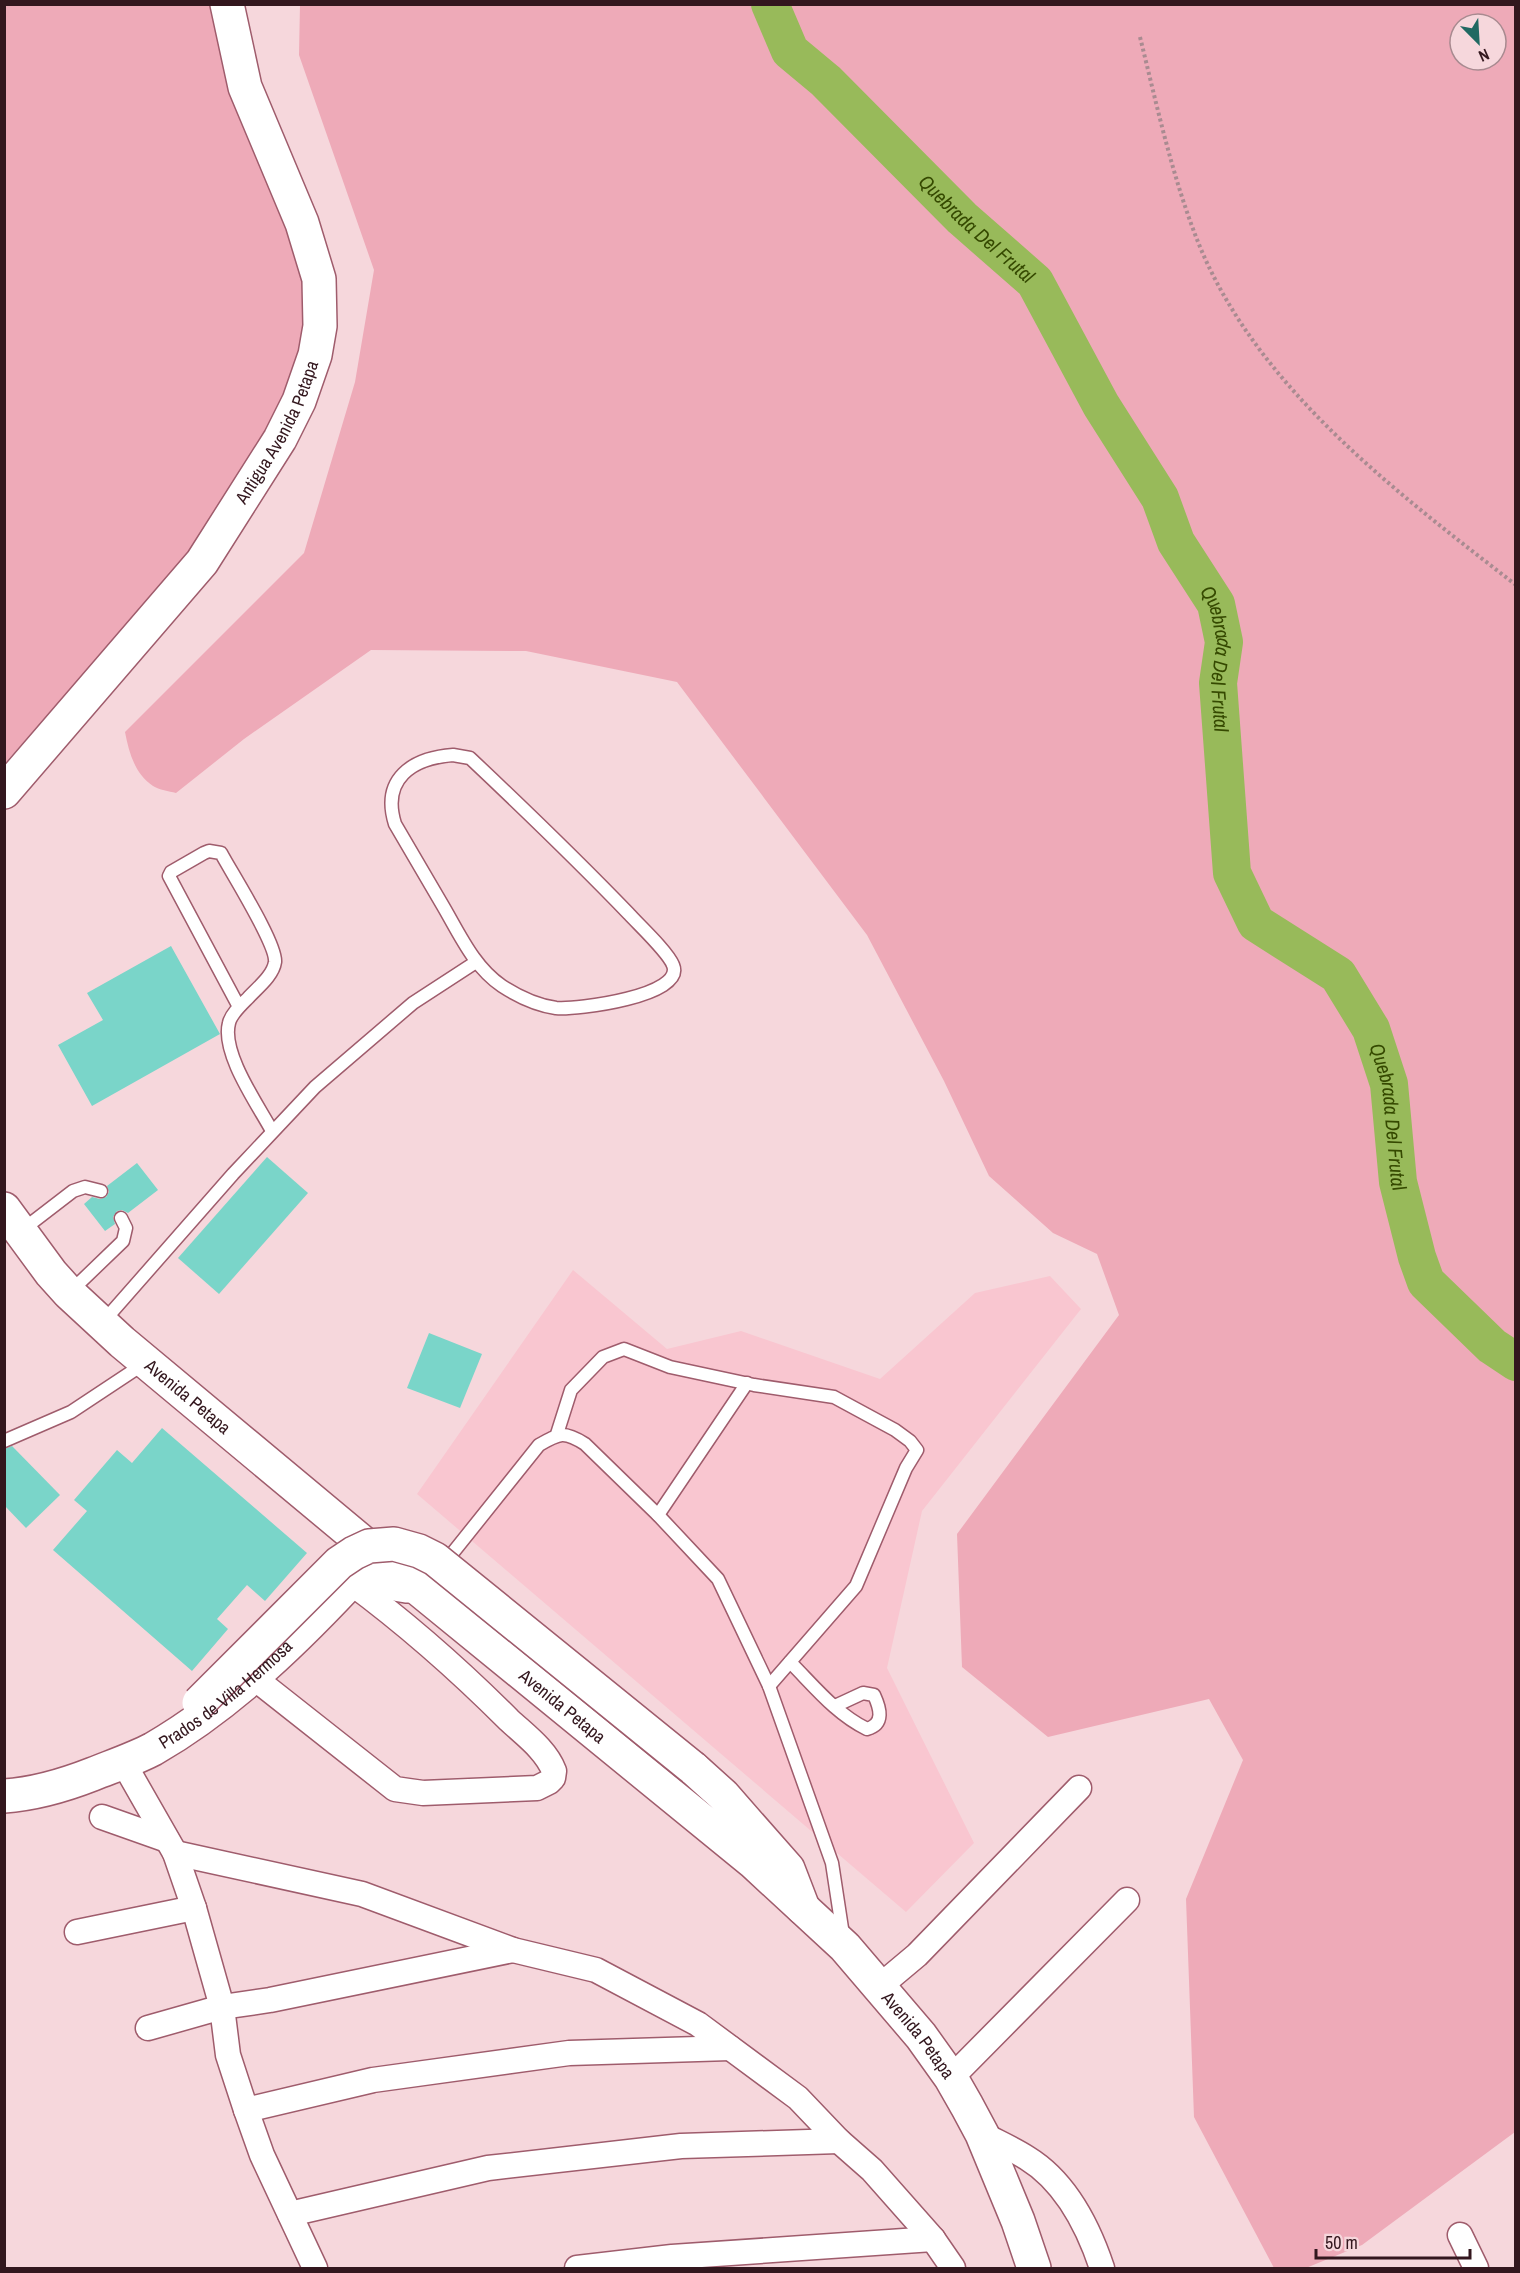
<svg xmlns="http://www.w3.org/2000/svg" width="1520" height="2273" viewBox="0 0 1520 2273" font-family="'Archivo Narrow',sans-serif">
  <rect width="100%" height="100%" fill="#f6d7dc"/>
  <polygon fill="#f9c6d0" points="573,1270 667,1349 741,1331 880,1379 975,1293 1050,1276 1081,1309 922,1511 887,1668 974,1843 906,1912 417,1494"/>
  <g fill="#eeaab8" fill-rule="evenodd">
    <polygon points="5,5 227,5 302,223 315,355 187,558 5,763"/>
    <path d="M300 5H1515V2132L1362 2245 1306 2268H1274L1194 2117 1186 1899 1243 1760 1209 1699 1048 1737 962 1667 957 1534 1119 1315 1097 1254 1053 1233 989 1176 944 1081 867 935 677 682 526 651 371 650 244 739 176 793C169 791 159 790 153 786 135 774 129 753 125 732L304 553 355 382 374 270 299 55ZM1460 24H1496V60H1460Z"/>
  </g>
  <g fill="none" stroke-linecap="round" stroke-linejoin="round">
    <path stroke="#98ba5a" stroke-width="38" id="s1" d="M770 4 790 51 826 81 962 218 1035 282 1101 405 1160 498 1176 542 1216 604 1224 642 1218 683 1232 873 1256 923 1338 975 1371 1029 1389 1084 1398 1182 1417 1257 1426 1282 1492 1346 1516 1362"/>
  </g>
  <g fill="#7ad5c9">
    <polygon points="171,946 220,1034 92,1106 58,1045 103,1020 87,993"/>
    <polygon points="267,1157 308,1193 219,1294 178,1258"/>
    <polygon points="137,1163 158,1190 128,1213 122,1210 117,1211 113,1217 115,1224 105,1231 84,1204 92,1197 100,1199 106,1197 109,1192 107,1186"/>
    <polygon points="429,1333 482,1354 460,1408 407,1388"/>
    <polygon points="162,1428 307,1553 265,1601 247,1585 217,1619 228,1629 192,1671 53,1550 87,1511 74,1500 117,1450 132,1463"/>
    <polygon points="12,1446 60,1495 26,1528 4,1505 4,1449"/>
  </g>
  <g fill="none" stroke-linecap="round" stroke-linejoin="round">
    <g stroke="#9f5c6c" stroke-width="15">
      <g id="service">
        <path d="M453 755 470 758C524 809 577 860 629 914 639 925 668 952 673 965 686 996 576 1010 556 1008 536 1005 519 997 502 986 474 967 460 935 443 906 427 879 411 851 395 824 381 779 412 758 453 755Z"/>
        <path d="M239 1007 169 876 171 872 204 853 209 851 221 853C231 872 277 944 275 962 273 976 257 988 248 998 241 1005 231 1014 229 1023 221 1053 258 1105 272 1131"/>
        <polyline points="21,1231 73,1191 85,1187 101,1191"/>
        <polyline points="70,1292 123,1241 126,1228 121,1218"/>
        <polyline points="103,1322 233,1174 315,1087 413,1003 476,962"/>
        <polyline points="557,1434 571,1390 603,1357 624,1349 670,1367 754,1385 834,1397 895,1430 910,1441 917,1450 906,1468 856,1586 769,1686"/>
        <polyline points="4,1441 71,1412 145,1363"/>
        <polyline points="658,1515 747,1383"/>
        <path d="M443 1565 539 1445C560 1433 564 1431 585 1444L658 1515 718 1579 769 1686 832 1863 843 1935"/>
        <path d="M790 1662C814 1686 836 1714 867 1729 885 1724 880 1708 874 1695L863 1693 835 1706"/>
      </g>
    </g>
    <g stroke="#9f5c6c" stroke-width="27">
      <g id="minor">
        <path d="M253 1677 395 1789 423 1793 537 1788 549 1782 553 1778 554 1771C546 1750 525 1735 509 1720 459 1670 407 1624 350 1582"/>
        <polyline points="123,1762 175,1853 194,1908 222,2007 228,2055 246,2110 262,2155 315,2268"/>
        <polyline points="102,1817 167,1840"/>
        <polyline points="175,1853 362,1894 513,1950 596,1970 698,2024 798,2098 839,2141 872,2170 933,2239 953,2268"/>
        <polyline points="77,1932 194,1908"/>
        <polyline points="880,1986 917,1955 1079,1788"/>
        <polyline points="148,2028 222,2007 270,2000 513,1950"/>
        <polyline points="951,2078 1127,1900"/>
        <polyline points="246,2110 373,2080 569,2053 730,2048"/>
        <path d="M982 2134C997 2142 1013 2149 1027 2158 1066 2182 1088 2226 1102 2268"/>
        <polyline points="290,2214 488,2168 681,2146 839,2141"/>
        <polyline points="1460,2235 1476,2268"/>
        <polyline points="577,2268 672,2257 933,2239"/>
      </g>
    </g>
    <g stroke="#9f5c6c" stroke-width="36">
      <g id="secondary">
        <path id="s2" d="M4 792 202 562 280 439 299 401 315 355 320 326 319 279 302 223 245 87 227 4"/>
        <polyline points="693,1768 723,1795 788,1869 803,1908"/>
        <path id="s3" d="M4 1796C35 1794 65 1785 93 1774 113 1766 134 1759 153 1749 231 1704 300 1636 361 1570 378 1563 379 1574 392 1582 396 1585 402 1585 407 1586"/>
      </g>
    </g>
    <g stroke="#9f5c6c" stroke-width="36">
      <g id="primary">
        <path id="s4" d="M4 1209 51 1273 69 1293 122 1342 416 1587 753 1862 845 1947 921 2036 951 2078 967 2106 982 2134 1018 2221 1034 2268"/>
      </g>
    </g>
    <path stroke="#a98b91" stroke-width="4" stroke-dasharray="3 3" stroke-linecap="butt" d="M1140 37C1157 106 1172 176 1198 242 1256 387 1396 492 1516 585"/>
    <use href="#service" stroke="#fff" stroke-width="12"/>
    <use href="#minor" stroke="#fff" stroke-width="24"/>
    <use href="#secondary" stroke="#fff" stroke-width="33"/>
    <use href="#primary" stroke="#fff" stroke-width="33"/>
    <g stroke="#9f5c6c" stroke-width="36" stroke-linecap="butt">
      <polyline id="secondary-bridge" points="199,1703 339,1563 354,1553 369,1546 394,1544 419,1551 435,1559 693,1768"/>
    </g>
    <use href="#secondary-bridge" stroke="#fff" stroke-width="33"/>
  </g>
  <g text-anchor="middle" stroke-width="4.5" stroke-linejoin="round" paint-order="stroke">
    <g font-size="18" fill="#33171e" stroke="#f6d7dc">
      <text dy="6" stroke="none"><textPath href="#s2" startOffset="454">Antigua Avenida Petapa</textPath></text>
      <text dy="6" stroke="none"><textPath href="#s4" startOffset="264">Avenida Petapa</textPath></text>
      <text dy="6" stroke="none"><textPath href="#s3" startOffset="248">Prados de Villa Hermosa</textPath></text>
      <text dy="6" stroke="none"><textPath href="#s4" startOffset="750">Avenida Petapa</textPath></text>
      <text dy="6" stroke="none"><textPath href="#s4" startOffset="1236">Avenida Petapa</textPath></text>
    </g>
    <g font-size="20" font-style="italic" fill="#354900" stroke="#f6d7dc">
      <text dy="7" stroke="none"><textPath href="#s1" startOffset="309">Quebrada Del Frutal</textPath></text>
      <text dy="7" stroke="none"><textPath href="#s1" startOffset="813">Quebrada Del Frutal</textPath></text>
      <text dy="7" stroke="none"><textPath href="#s1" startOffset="1335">Quebrada Del Frutal</textPath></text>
    </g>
  </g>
  <rect width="1520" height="2273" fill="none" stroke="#33171e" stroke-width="12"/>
  <g transform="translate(1478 42) rotate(156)"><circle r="28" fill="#f6d7dc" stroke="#a88a90" stroke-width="1.5"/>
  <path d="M0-4.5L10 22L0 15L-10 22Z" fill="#206962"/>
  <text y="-9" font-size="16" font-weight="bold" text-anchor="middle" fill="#33171e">N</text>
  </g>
  <path d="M1316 2249v9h154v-9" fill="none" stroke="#33171e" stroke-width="3"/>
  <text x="1325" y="2249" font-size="18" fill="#33171e" stroke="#f6d7dc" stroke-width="4.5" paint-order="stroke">50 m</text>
</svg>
